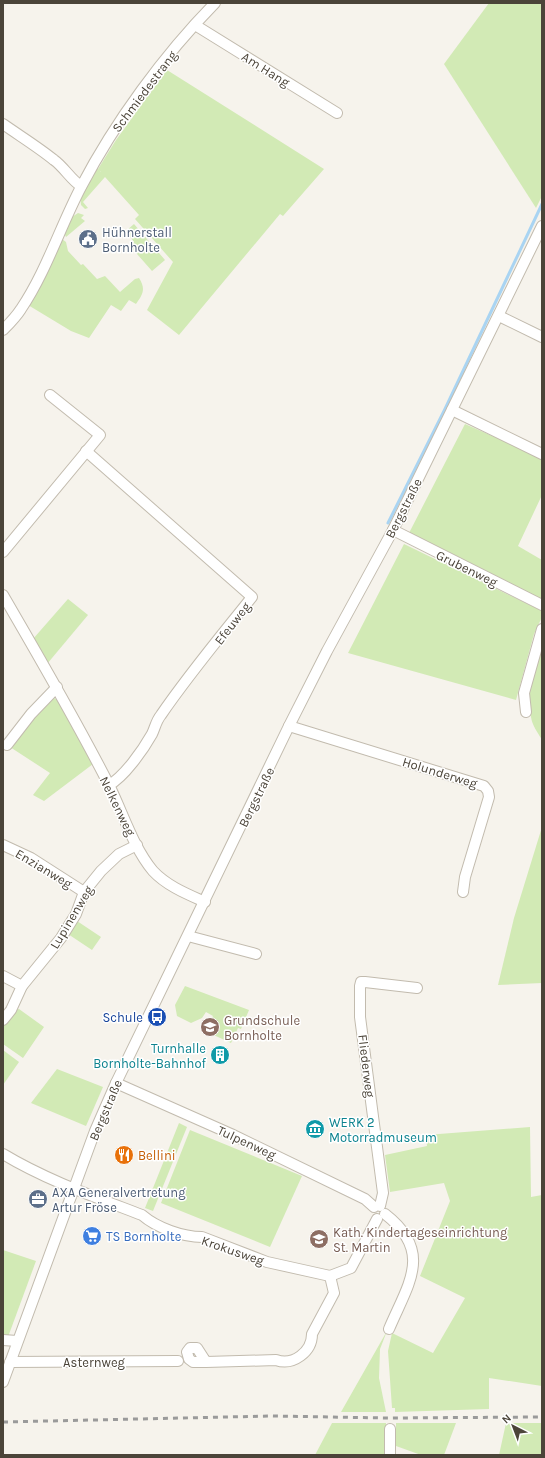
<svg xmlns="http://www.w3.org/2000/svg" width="545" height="1458" viewBox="0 0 545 1458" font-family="Karla,sans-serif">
  <rect width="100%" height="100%" fill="#f6f3ec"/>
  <g fill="#d2eab5">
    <polygon points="489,3 542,3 542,196 536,208 444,64"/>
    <polygon points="167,70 324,169 283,216 280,214 179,335 147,310 173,262 135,219 139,215 105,177 83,202 88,208 85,209 81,205 80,196 96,167 101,172 98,169 116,140"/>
    <polygon points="78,213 84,215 81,218 85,221 66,237 64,233 72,217"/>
    <polygon points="134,224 165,260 152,271 130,246 134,242 126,231"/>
    <path d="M62 239 66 242 68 251 81 265 83 264 97 279 105 276 120 292 135 279 139 278C146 289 143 294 136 304L129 300 121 311 111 305 89 338 71 331 28 305Z"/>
    <polygon points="465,424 542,458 542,495 518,546 542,560 542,602 408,535"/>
    <polygon points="404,544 542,611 542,617 534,634 516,700 348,653"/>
    <polygon points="68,599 88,615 47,664 33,639"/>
    <path d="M542 644V740C538 733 532 725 531 717 526 692 535 667 542 644Z"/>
    <polygon points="54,698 60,702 93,764 44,801 33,795 50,773 10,747 48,699"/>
    <polygon points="542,827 542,983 498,985 514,918"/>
    <polygon points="77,921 101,937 92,950 68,934"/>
    <polygon points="185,986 249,1010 241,1029 238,1028 231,1043 205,1031 213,1016 206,1012 202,1018 191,1023 177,1016 175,1005"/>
    <path d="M19 1009 44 1027 23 1058 3 1044C3 1030 2 1013 19 1009Z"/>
    <polygon points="3,1050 19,1062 3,1085"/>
    <polygon points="57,1069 103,1087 86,1126 31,1103"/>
    <polygon points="179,1123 187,1127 153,1211 145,1208"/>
    <polygon points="530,1127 531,1197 542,1195 542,1386 489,1378 489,1409 395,1412 395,1408 392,1408 388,1351 392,1333 433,1353 465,1298 420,1276 450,1201 444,1183 390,1192 385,1155 427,1146 426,1135"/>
    <polygon points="190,1130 302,1176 270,1247 161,1203"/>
    <polygon points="3,1250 36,1261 8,1337 3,1336"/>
    <polygon points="387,1331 380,1349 379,1378 386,1412 341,1412"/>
    <polygon points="332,1423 386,1423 386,1455 315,1455"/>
    <polygon points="396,1423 456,1423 444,1455 421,1455 396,1446"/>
    <polygon points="506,1423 542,1423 542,1455 499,1455"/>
  </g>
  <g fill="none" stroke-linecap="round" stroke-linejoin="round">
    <polyline stroke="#a9d4f2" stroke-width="3" points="388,523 445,409 542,204"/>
    <g stroke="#c2bbae" stroke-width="12">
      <g id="minor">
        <polyline points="195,25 337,113"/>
        <path d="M3 124C20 136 38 147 54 160 64 167 71 180 81 186"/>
        <polyline points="499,316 542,337"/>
        <path d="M3 330C9 324 16 317 21 309 46 272 60 227 81 187 115 122 164 55 215 3"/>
        <polyline points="452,410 542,454"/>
        <path d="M86 451 252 597C221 636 189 674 161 715 156 721 155 728 152 734 143 750 124 777 109 785"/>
        <polyline points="393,530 542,605"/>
        <polyline points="3,552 100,435 50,395"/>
        <path d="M3 595C39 657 76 720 109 785 123 813 133 847 153 871 167 886 187 894 205 902"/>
        <polyline points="526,712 524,693 542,629"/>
        <polyline points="289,726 484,786 488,791 489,797 465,877 463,892"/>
        <polyline points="7,745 31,714 57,687"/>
        <polyline points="3,845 31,858 84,892"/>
        <polyline points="188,936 256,954"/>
        <polyline points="3,976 22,986"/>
        <polyline points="3,1020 11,1010 22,986 61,938 76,914 84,892 101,871 119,854 137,845"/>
        <polyline points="116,1083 231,1134 365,1199 374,1207"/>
        <path d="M3 1154C46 1180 95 1197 142 1215 157 1228 183 1237 202 1237L267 1262 330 1276"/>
        <polyline points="380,1206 383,1193 360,1017 360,986 361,982 365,982 417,988"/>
        <path d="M385 1214C434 1252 408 1284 389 1329"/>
        <polyline points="3,1340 17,1341"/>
        <polyline points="10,1362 178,1361"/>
        <path d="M206 1362 197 1348H190L187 1352 189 1359 193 1362H206L276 1360C293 1366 312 1352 312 1334L334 1293 330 1276 351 1268 377 1219"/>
        <polyline points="3,1382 95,1131 116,1083 289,726 327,651 393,530 542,226"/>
        <polyline points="390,1429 390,1455"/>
      </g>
    </g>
    <use href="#minor" stroke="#fff" stroke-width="10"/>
    <polyline stroke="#9a9a9a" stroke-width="3" stroke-dasharray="5 5" stroke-linecap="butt" points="3,1422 272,1416 389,1418 542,1417"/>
  </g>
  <defs>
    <g id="civic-disc" transform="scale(1)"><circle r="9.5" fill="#5c6f8a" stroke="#fff"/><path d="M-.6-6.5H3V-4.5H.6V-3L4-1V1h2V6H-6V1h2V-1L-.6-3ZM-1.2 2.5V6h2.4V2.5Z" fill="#fff"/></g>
    <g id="bus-disc" transform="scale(1)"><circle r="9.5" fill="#1a4fb4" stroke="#fff"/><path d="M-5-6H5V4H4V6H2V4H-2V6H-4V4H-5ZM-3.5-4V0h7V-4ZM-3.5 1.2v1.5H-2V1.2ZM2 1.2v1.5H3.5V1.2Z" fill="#fff"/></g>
    <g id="school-disc" transform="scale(1)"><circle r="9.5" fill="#8d6e63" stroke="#fff"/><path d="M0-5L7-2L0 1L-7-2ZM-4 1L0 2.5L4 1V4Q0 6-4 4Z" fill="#fff"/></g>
    <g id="building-disc" transform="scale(1)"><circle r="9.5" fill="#0f9aa8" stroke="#fff"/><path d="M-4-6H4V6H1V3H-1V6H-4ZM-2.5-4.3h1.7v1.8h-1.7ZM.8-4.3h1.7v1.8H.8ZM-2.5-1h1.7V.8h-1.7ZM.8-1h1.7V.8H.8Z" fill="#fff"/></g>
    <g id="museum-disc" transform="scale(1)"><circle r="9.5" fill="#0f9aa8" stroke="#fff"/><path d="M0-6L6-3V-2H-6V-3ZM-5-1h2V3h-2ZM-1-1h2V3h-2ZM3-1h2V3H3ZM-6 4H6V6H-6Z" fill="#fff"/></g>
    <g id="restaurant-disc" transform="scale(1)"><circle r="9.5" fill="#e8710a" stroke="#fff"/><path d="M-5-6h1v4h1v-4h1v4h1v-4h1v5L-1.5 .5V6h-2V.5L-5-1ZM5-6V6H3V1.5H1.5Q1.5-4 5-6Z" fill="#fff"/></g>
    <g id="office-disc" transform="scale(1)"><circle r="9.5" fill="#5c6f8a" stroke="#fff"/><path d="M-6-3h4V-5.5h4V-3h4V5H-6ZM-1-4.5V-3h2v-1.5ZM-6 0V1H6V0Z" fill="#fff"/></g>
    <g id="supermarket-disc" transform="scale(1)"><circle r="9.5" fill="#3f7fe0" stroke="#fff"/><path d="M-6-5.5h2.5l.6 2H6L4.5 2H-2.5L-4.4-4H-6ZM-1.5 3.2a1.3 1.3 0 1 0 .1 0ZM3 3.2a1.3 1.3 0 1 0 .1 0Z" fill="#fff"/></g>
  </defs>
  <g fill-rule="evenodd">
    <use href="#civic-disc" x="88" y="239"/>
    <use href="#bus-disc" x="157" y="1017"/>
    <use href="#school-disc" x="210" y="1027"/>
    <use href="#building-disc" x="220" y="1055"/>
    <use href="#museum-disc" x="315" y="1129"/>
    <use href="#restaurant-disc" x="124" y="1155"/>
    <use href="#office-disc" x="38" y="1199"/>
    <use href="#supermarket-disc" x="92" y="1236"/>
    <use href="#school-disc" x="319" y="1239"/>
  </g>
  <g text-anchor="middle" stroke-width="3" stroke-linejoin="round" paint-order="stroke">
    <g font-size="13" fill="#4b4439" stroke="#fff">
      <text transform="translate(266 69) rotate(32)" y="5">Am Hang</text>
      <text transform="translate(144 91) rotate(-53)" y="5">Schmiedestrang</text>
      <text transform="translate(403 508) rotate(-63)" y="5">Bergstraße</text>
      <text transform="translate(467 568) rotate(26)" y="5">Grubenweg</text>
      <text transform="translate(232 623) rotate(-52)" y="5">Efeuweg</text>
      <text transform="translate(440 772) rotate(17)" y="5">Holunderweg</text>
      <text transform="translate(256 797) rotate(-64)" y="5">Bergstraße</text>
      <text transform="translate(118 806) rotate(64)" y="5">Nelkenweg</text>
      <text transform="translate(44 868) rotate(31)" y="5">Enzianweg</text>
      <text transform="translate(71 917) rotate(-59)" y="5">Lupinenweg</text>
      <text transform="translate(367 1066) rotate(83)" y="5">Fliederweg</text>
      <text transform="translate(105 1110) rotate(-67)" y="5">Bergstraße</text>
      <text transform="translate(247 1142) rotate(25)" y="5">Tulpenweg</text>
      <text transform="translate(233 1250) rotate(19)" y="5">Krokusweg</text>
      <text x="94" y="1367">Asternweg</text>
    </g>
    <g font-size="13" fill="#4e5e75" stroke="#fff" text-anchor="start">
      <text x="102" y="237">Hühnerstall<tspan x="102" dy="15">Bornholte</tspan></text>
      <text x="52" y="1197">AXA Generalvertretung<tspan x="52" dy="15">Artur Fröse</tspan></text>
    </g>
    <g font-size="13" fill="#164399" stroke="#fff" text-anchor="end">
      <text x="143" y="1022">Schule</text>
    </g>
    <g font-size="13" fill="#785e54" stroke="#fff" text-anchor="start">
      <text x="224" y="1025">Grundschule<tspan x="224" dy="15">Bornholte</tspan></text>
      <text x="333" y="1237">Kath. Kindertageseinrichtung<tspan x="333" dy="15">St. Martin</tspan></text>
    </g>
    <g font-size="13" fill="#0d838f" stroke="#fff" text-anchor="end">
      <text x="206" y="1053">Turnhalle<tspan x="206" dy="15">Bornholte-Bahnhof</tspan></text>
      <text x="329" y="1127" text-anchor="start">WERK 2<tspan x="329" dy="15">Motorradmuseum</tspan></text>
    </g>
    <g font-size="13" fill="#c56008" stroke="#fff" text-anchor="start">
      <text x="138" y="1160">Bellini</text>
    </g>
    <g font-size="13" fill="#366cbe" stroke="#fff" text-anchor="start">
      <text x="106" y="1241">TS Bornholte</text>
    </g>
  </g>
  <rect width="545" height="1458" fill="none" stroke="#4b4439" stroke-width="8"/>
  <g transform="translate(513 1426) rotate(318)" stroke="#ffffff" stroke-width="3" paint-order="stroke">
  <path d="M0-3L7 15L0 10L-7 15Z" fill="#4b4439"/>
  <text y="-6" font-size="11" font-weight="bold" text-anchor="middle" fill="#4b4439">N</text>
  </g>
</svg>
